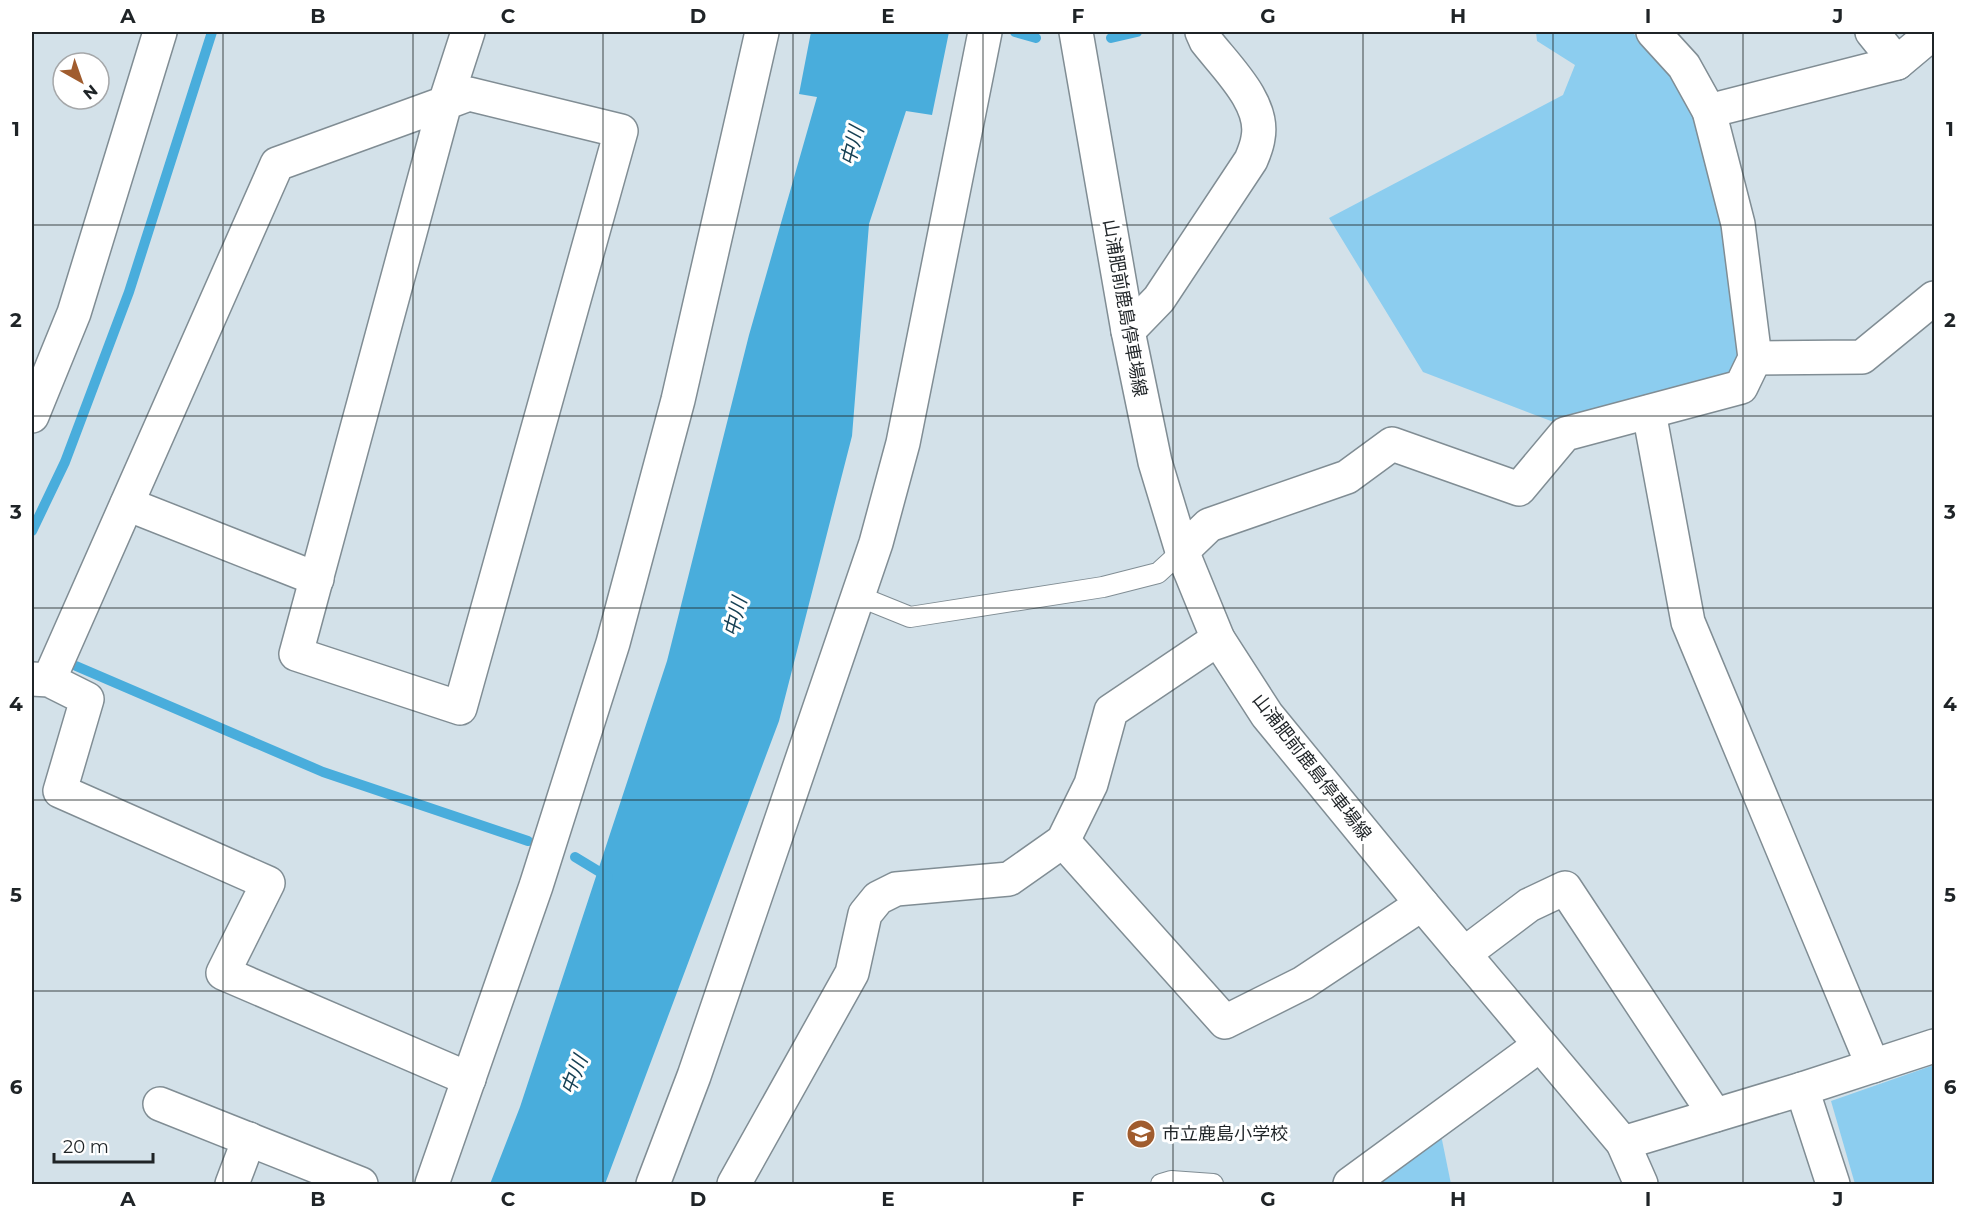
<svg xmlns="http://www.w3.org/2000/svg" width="1966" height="1216" viewBox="0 0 1966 1216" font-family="Montserrat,'Noto Sans JP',sans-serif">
  <rect width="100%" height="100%" fill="#d3e1e9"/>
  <g fill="#8ccdef">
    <polygon points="1536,32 1632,32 1671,72 1699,114 1728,222 1744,355 1732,377 1564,426 1423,372 1329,218 1563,95 1575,65 1537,41"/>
    <polygon points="1934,1065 1934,1184 1855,1184 1831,1101"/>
    <polygon points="1441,1135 1451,1184 1373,1184"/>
  </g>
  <polygon fill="#49addc" points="811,32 949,32 932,115 906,111 869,224 852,436 779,721 605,1184 490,1184 520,1107 667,661 749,335 817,97 799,94"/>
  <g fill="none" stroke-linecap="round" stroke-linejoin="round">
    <g stroke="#49addc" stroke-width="10">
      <polyline points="1015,32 1036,38"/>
      <polyline points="1111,38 1137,32"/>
      <polyline points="32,531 65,462 129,292 212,32"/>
      <polyline points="76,666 323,772 528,841"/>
      <polyline points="575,857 608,877"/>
    </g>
    <g stroke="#808d94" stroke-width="22">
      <g id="lane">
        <polyline points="858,596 910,617 1103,587 1158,573 1182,551"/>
        <polyline points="1161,1184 1171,1181 1213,1184"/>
      </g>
    </g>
    <g stroke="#808d94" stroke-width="36">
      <g id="street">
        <polyline points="1872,32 1897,63"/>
        <polyline points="1709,111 1897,63 1934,32"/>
        <path d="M1128 331 1159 299 1251 160C1254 153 1257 146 1258 138 1265 103 1226 67 1206 41L1202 32"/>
        <polyline points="1755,358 1862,357 1934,298"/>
        <polyline points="1649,412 1688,622 1873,1066"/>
        <polyline points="127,504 317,579"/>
        <polyline points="1182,551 1209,525 1347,477 1392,444 1519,489 1565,434 1741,387 1755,358 1738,224 1709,111 1684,66 1653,32"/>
        <polyline points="32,679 49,680 87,699 60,791 268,883 223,973 469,1079"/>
        <polyline points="49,680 277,164 445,103 469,94 621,131 460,708 296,654 445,103 468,32"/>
        <polyline points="1063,841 1225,1022 1303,983 1422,904"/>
        <polyline points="1464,954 1529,905 1565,888 1715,1115"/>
        <polyline points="1802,1089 1833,1184"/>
        <polyline points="160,1104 361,1184"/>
        <polyline points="1623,1143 1802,1089 1934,1046"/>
        <polyline points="232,1184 249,1139"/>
        <polyline points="432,1184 536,886 613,643 678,400 762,32"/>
        <polyline points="653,1184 694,1076 876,543 903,443 985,32"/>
        <polyline points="734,1184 852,973 865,914 878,898 896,889 1009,879 1063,841 1091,784 1111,711 1218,639"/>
        <polyline points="1350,1184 1540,1045"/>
      </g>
    </g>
    <g stroke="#808d94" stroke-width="36">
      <g id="secondary">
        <polyline points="1076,32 1128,331 1155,462 1182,551 1218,639 1267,715 1422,904 1623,1143 1641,1184"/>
        <polyline points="32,416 74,313 160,32"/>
      </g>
    </g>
    <use href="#lane" stroke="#fff" stroke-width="20"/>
    <use href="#street" stroke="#fff" stroke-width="33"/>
    <use href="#secondary" stroke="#fff" stroke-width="33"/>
  </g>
  <path fill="none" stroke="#1f2427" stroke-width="1.5" stroke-opacity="0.55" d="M223 32V1184M413 32V1184M603 32V1184M793 32V1184M983 32V1184M1173 32V1184M1363 32V1184M1553 32V1184M1743 32V1184M32 225H1934M32 416H1934M32 608H1934M32 800H1934M32 991H1934"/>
  <defs>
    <g id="school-disc" transform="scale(1.5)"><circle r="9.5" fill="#a05c2e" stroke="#fff"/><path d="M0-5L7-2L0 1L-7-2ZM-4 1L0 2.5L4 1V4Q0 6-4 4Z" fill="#fff"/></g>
  </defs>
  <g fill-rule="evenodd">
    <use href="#school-disc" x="1141" y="1134"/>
  </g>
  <g text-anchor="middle" stroke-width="6" stroke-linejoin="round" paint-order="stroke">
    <g font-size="18" fill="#1f2427" stroke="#fff">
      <text transform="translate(1125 308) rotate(80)" y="6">山浦肥前鹿島停車場線</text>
      <text transform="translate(1312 767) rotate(52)" y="6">山浦肥前鹿島停車場線</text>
    </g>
    <g font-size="18" fill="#1f2427" stroke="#fff" text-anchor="start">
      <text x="1162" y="1140">市立鹿島小学校</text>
    </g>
    <g font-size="20" font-style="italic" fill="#174155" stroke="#fff">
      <text transform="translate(852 146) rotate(-76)" y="7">中川</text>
      <text transform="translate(735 617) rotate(-76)" y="7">中川</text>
      <text transform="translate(574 1075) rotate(-69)" y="7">中川</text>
    </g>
  </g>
  <rect width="1966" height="1216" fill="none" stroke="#ffffff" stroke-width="66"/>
  <g transform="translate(81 81) rotate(140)"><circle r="28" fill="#ffffff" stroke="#a5a7a9" stroke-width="1.5"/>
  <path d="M0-4.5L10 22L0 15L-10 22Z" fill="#a05c2e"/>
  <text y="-9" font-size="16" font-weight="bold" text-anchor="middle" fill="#1f2427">N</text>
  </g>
  <path d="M54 1153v9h99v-9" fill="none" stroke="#1f2427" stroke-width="3"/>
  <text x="63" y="1153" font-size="18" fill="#1f2427" stroke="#ffffff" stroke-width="4.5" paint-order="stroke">20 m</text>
  <rect x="33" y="33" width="1900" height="1150" fill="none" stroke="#1f2427" stroke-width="2"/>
  <g font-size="20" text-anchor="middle" font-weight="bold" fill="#1f2427">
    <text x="128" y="23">A</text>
    <text x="318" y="23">B</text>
    <text x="508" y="23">C</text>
    <text x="698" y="23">D</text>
    <text x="888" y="23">E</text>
    <text x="1078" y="23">F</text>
    <text x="1268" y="23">G</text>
    <text x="1458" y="23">H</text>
    <text x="1648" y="23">I</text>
    <text x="1838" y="23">J</text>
    <text x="16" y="136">1</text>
    <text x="1950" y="136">1</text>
    <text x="16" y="327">2</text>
    <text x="1950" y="327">2</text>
    <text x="16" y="519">3</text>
    <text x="1950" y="519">3</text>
    <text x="16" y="711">4</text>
    <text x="1950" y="711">4</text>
    <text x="16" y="902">5</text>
    <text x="1950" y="902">5</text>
    <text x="16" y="1094">6</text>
    <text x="1950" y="1094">6</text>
    <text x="128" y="1206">A</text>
    <text x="318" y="1206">B</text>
    <text x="508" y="1206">C</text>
    <text x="698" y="1206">D</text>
    <text x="888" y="1206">E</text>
    <text x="1078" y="1206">F</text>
    <text x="1268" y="1206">G</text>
    <text x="1458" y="1206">H</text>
    <text x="1648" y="1206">I</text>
    <text x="1838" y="1206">J</text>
  </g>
</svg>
